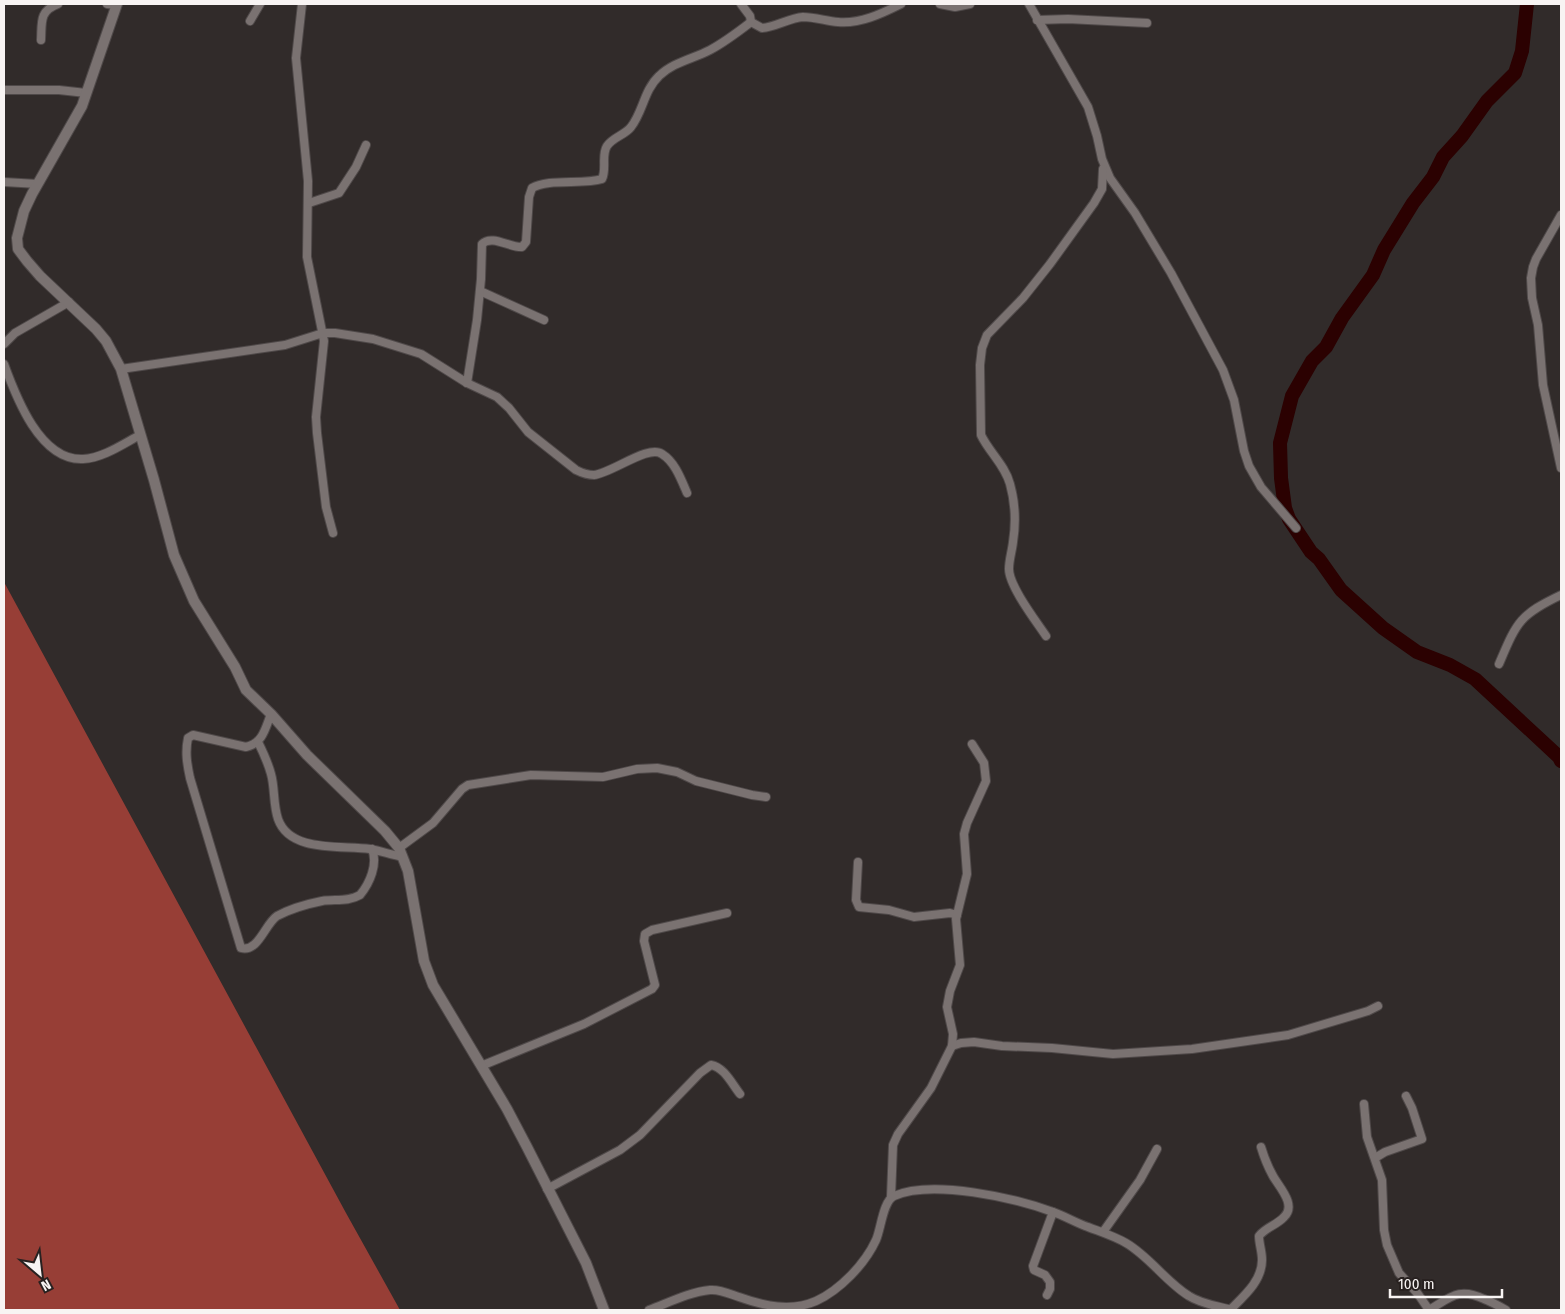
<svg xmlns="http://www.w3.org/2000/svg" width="1565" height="1314" viewBox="0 0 1565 1314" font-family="'Fira Sans Condensed',sans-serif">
  <rect width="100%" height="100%" fill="#312b2a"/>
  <polygon fill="#973e36" points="4,582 346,1213 400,1310 4,1310"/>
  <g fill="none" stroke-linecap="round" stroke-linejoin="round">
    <polyline stroke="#2b0101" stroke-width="14" points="1527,4 1522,51 1515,73 1487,101 1462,136 1443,157 1433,177 1413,203 1384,250 1373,275 1342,318 1326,347 1312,361 1292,396 1280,443 1281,478 1285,508 1289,519 1311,552 1319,559 1341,590 1383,628 1417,652 1450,665 1475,679 1559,757 1561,761"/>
    <g stroke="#4f4949" stroke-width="10">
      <g id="minor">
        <polyline points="107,4 116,5"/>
        <polyline points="302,4 296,58 308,181 307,257 324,341 316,417 317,433 326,507 333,533"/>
        <path d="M741 4 750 16 751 22 762 28C776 27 789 18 803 17 815 17 826 21 838 22 860 24 881 14 901 4"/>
        <polyline points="940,4 955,7 970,4"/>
        <polyline points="1029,4 1088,107 1097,136 1102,159 1110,178 1135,213 1171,273 1223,370 1234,400 1244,451 1249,466 1261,487 1296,528"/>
        <polyline points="1037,20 1068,19 1147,23"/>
        <polyline points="250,21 260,4"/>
        <path d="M41 40C42 22 39 11 58 4"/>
        <polyline points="4,90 59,90 86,93"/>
        <polyline points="4,182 38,184"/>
        <polyline points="309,203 339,193 356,167 366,145"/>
        <polyline points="1561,215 1536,259 1533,267 1531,278 1532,298 1538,325 1543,385 1561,468"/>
        <polyline points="480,291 544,320"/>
        <polyline points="4,344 15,333 69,302"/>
        <path d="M4 364C16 397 40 461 83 459 103 458 123 444 140 435"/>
        <path d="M121 369 285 345 323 333H335L373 339 421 354 467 383 497 397 509 408 528 432 576 470C582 473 587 475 594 475 612 473 649 444 662 454 675 462 681 479 687 493"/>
        <path d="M467 383 477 320 481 279 482 244C492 234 510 248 522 247L526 242 529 197 532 188C548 178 583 185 602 179 607 169 601 155 607 146 613 137 625 135 631 127 643 112 644 90 659 76 673 62 693 59 710 50 725 42 738 32 751 22"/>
        <path d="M1046 636C1036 621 1009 586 1009 569 1009 560 1012 551 1013 542 1016 523 1015 502 1010 484 1005 465 989 452 981 435L980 365 982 348 987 335 1023 298 1050 264 1094 203 1102 189 1103 169"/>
        <path d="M1499 664C1517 622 1519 615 1561 595"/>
        <path d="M271 714C265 729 263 743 246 747L193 735 188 738C185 752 187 764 190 778L241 948C258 953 265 924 277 916 290 909 307 904 322 901 335 899 348 902 360 895 370 883 378 864 372 849"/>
        <path d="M258 742C263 752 268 763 271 774 275 788 273 804 278 819 290 853 341 845 370 849 381 851 392 855 403 857"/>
        <polyline points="399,848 433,823 462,789 468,785 531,775 603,777 637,769 657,768 677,772 696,781 752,795 766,797"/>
        <polyline points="858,862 856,900 859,907 889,910 914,917 950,913 957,915"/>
        <polyline points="952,1046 961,1043 974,1042 1002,1046 1052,1048 1113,1054 1192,1049 1288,1035 1368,1011 1378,1006"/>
        <polyline points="481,1066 584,1024 652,989 655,985 644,941 645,934 652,930 727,913"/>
        <polyline points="1364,1104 1367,1137 1382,1180 1384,1230 1387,1245 1399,1273 1418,1294 1429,1310"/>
        <polyline points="1375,1158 1385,1152 1422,1139 1412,1108 1406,1096"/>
        <path d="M547 1189 620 1150 640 1135 700 1073 711 1065C724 1067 732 1084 740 1094"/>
        <polyline points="891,1197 893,1145 898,1134 931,1088 952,1046 953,1034 947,1007 950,991 960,965 956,919 967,874 964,834 967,823 986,781 984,763 972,744"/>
        <polyline points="1103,1232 1140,1180 1157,1149"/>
        <polyline points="1047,1295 1050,1289 1050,1282 1045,1275 1034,1270 1033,1266 1053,1212"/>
        <path d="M649 1310C668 1303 689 1292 710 1290 720 1289 730 1294 739 1297 764 1306 791 1312 816 1301 840 1290 865 1264 876 1240 881 1229 883 1201 894 1196 932 1179 1015 1198 1053 1212 1065 1216 1076 1223 1088 1227 1101 1232 1114 1236 1126 1243 1150 1257 1166 1282 1189 1296 1201 1304 1218 1306 1232 1310"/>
        <path d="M1230 1310C1244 1296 1262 1281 1262 1260 1262 1251 1259 1244 1259 1236 1266 1227 1277 1225 1284 1217 1297 1205 1279 1187 1273 1176 1268 1167 1264 1157 1261 1147"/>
        <path d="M1429 1310C1451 1297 1459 1287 1484 1299 1492 1302 1499 1306 1506 1310"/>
      </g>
    </g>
    <g stroke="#4f4949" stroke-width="12">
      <polyline id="tertiary" points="117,4 82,106 32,194 24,211 17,238 18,249 27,261 40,276 96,329 106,341 121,369 154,480 174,555 194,601 235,667 246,690 271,714 307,755 385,831 399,848 408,871 424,961 433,985 507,1109 527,1147 586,1263 604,1310"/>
    </g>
    <use href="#minor" stroke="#7a7271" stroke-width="8"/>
    <use href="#tertiary" stroke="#7a7271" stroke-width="10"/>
  </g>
  <rect width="1565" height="1314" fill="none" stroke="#f8f4f3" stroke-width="10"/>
  <g transform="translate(40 1274) rotate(152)" stroke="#282120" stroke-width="4" paint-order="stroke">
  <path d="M0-4L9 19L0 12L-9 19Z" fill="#f8f4f3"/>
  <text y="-8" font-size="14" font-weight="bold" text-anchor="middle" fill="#f8f4f3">N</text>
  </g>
  <path d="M1390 1289v8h112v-8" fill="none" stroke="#f8f4f3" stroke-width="2.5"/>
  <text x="1398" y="1289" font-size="15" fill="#f8f4f3" stroke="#282120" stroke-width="4" paint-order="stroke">100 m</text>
</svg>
